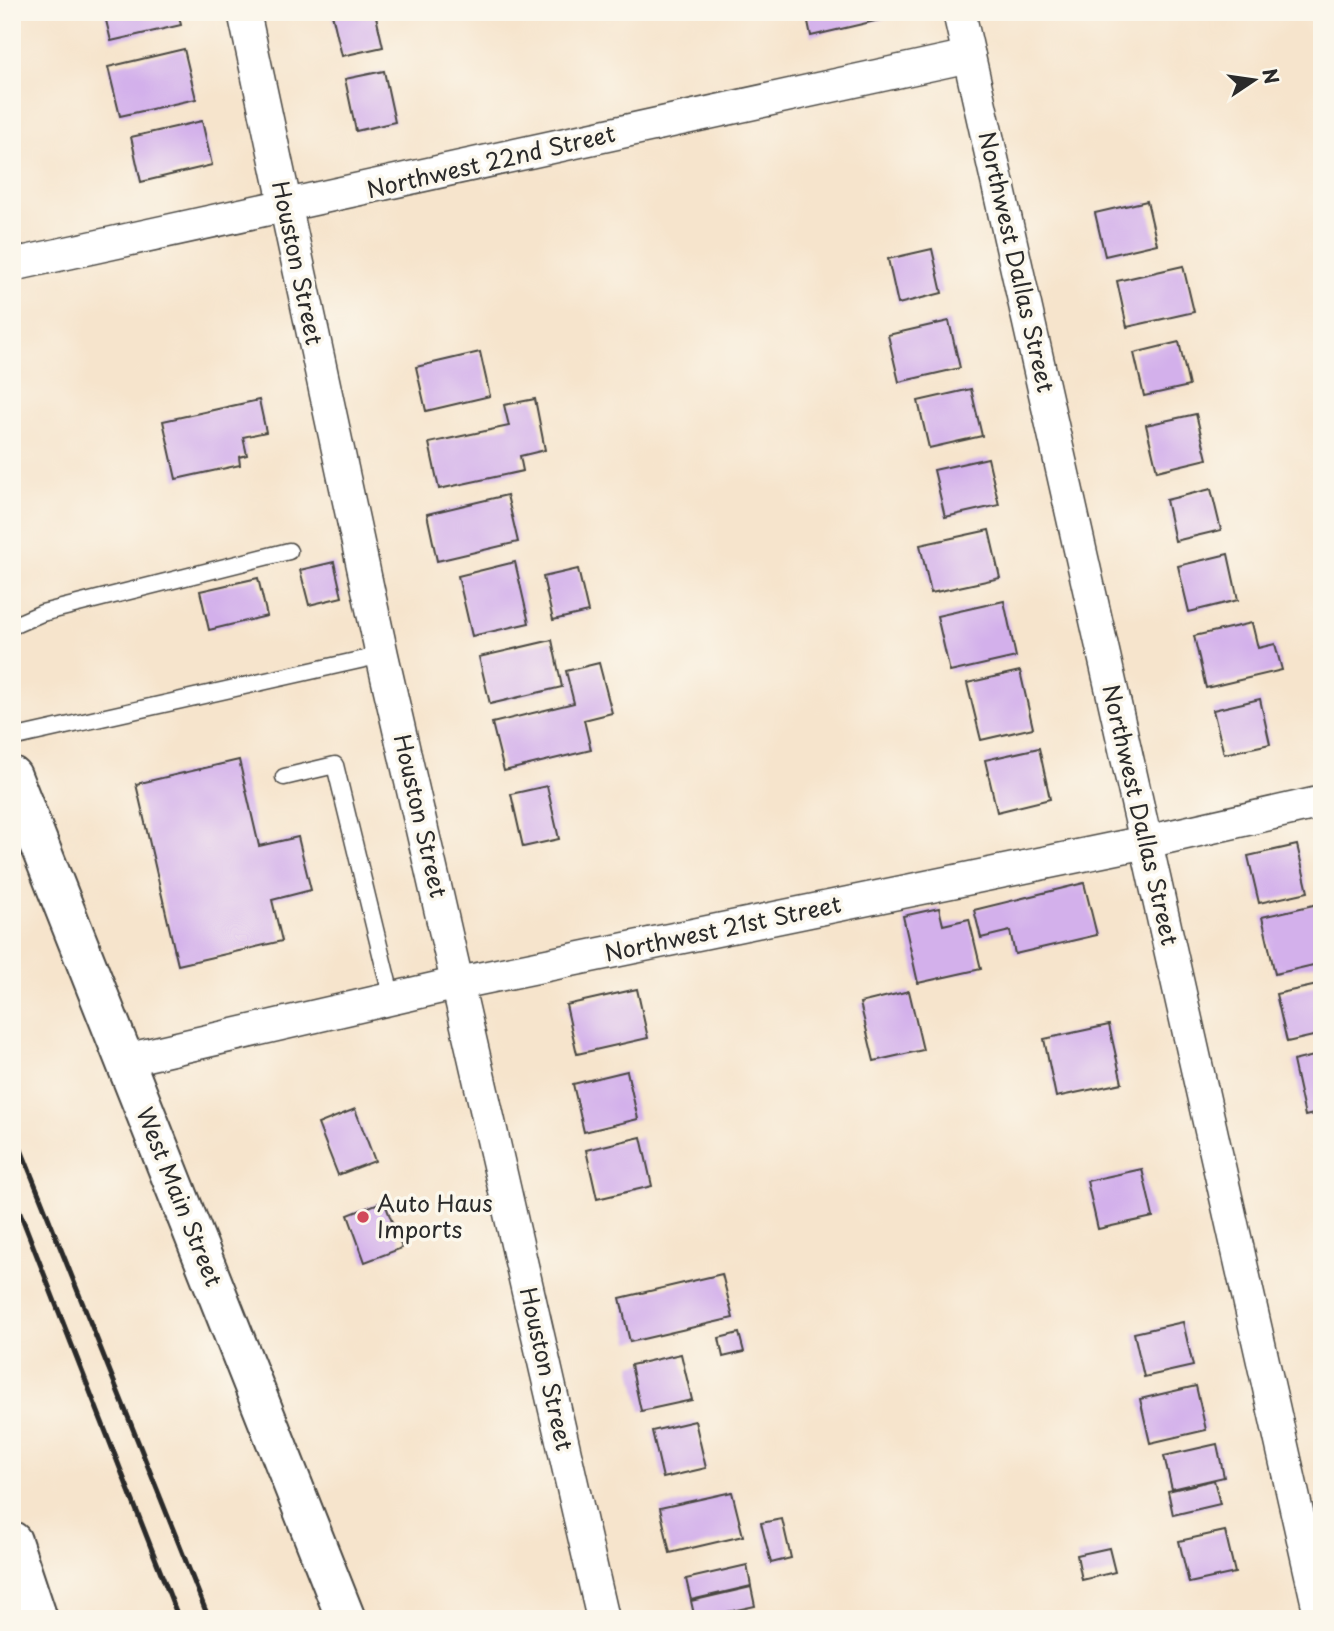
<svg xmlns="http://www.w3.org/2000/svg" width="1334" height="1631" viewBox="0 0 1334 1631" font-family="'Playpen Sans',sans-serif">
  <rect width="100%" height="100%" fill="#fbf7ec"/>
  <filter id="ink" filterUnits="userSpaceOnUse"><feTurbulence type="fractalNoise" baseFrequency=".0143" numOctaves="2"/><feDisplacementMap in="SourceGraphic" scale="14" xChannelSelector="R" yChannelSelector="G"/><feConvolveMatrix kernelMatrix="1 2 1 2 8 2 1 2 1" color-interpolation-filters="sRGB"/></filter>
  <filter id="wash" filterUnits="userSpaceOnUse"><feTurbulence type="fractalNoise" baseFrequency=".00686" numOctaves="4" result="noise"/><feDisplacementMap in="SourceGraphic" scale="28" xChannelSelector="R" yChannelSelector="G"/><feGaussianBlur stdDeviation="1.57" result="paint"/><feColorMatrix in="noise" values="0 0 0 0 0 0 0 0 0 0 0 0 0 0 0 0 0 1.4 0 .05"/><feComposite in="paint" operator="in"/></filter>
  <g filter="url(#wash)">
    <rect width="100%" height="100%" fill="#f6e4cc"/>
    <g id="blocks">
      <g fill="#d3b0eb">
        <polygon points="104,12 178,12 181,25 111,41"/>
        <polygon points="341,12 375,12 383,47 342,56 332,14"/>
        <polygon points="806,12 886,12 888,18 811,36"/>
        <polygon points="184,49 196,99 120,116 108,67"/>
        <polygon points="384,71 395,122 356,131 345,79"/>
        <polygon points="202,121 212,165 141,182 131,137"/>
        <polygon points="1147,201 1157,244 1105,256 1095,213"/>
        <polygon points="932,249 942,293 898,304 888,259"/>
        <polygon points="1183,266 1194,312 1127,327 1117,281"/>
        <polygon points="949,321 960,368 899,382 888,335"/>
        <polygon points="1179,342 1189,386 1144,396 1134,353"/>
        <polygon points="480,352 490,396 426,411 416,367"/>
        <polygon points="971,389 982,436 929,448 918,401"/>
        <polygon points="535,399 545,450 520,456 523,471 439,489 429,443 509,426 504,405"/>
        <polygon points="259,400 266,432 243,437 247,455 239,457 240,465 176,479 163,421"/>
        <polygon points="1196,414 1207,459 1157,471 1146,425"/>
        <polygon points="988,458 999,505 945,517 934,470"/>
        <polygon points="1211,489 1221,530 1175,541 1166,500"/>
        <polygon points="507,495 518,542 437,561 427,514"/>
        <polygon points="989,530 1000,578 931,593 920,545"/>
        <polygon points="1228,554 1238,600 1189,612 1178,566"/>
        <polygon points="334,562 342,597 309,605 300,570"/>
        <polygon points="515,562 529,623 472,636 458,576"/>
        <polygon points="578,569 588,612 553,620 543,577"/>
        <polygon points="258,578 267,616 209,630 200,591"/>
        <polygon points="1004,601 1016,657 950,672 937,616"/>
        <polygon points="1252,623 1258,648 1275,644 1282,670 1206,688 1194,636"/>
        <polygon points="552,640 562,687 490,704 479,657"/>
        <polygon points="599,663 612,713 584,720 591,750 504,771 492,723 574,703 566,671"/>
        <polygon points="1020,671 1033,728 981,740 967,683"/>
        <polygon points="1260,699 1270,744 1224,754 1213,710"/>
        <polygon points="1039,748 1050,799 997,812 985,760"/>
        <polygon points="239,760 259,846 298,837 311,890 272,900 282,941 178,965 136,784"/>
        <polygon points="547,786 559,839 523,847 511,794"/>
        <polygon points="1297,845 1308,892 1259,903 1248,856"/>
        <polygon points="1084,883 1097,935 1015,954 1010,931 981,938 974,910"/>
        <polygon points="1322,903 1322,963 1275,974 1262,917"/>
        <polygon points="939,908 943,925 969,919 981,969 918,983 903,916"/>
        <polygon points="1322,984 1322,1034 1287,1042 1276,994"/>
        <polygon points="637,989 648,1038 577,1054 566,1005"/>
        <polygon points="909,991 923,1050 874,1061 860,1003"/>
        <polygon points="1109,1025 1122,1083 1056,1097 1044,1039"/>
        <polygon points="1322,1054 1322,1112 1305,1116 1293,1061"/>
        <polygon points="627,1071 638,1119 584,1132 573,1084"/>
        <polygon points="355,1109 375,1161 338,1175 318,1124"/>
        <polygon points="1322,1126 1322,1153 1321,1153 1315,1127"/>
        <polygon points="641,1137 652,1186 597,1199 586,1150"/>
        <polygon points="1142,1169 1153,1217 1098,1229 1087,1181"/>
        <polygon points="384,1201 402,1248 365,1262 348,1215"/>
        <polygon points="722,1274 733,1318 630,1342 620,1298"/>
        <polygon points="1183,1322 1193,1366 1144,1377 1134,1333"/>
        <polygon points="739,1333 744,1352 723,1357 719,1338"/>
        <polygon points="681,1354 692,1400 641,1411 631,1365"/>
        <polygon points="1196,1386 1206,1430 1150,1443 1140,1399"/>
        <polygon points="695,1421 706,1468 663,1478 652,1431"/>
        <polygon points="1217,1444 1224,1477 1172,1489 1164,1456"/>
        <polygon points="1214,1480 1220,1504 1173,1515 1168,1491"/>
        <polygon points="732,1492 743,1536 670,1553 660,1508"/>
        <polygon points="782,1519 791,1558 771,1563 761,1523"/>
        <polygon points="1225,1531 1235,1573 1189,1583 1179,1541"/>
        <polygon points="1109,1548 1115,1572 1082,1580 1077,1555"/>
        <polygon points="747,1565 751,1586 691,1600 686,1579"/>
        <polygon points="751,1587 755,1606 695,1619 691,1601"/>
      </g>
    </g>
  </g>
  <g filter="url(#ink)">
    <use href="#blocks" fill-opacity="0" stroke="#494743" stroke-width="2"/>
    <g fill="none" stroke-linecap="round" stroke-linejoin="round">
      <g stroke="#494743" stroke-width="19">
        <g id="lane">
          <polyline points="12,626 42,613 289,551"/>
          <polyline points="12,738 382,655"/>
          <polyline points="284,777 335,765 392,999"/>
        </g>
      </g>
      <g stroke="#494743" stroke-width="35">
        <g id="street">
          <polyline points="244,12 382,655 603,1619"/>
          <polyline points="959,12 1321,1619"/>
          <polyline points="12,265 969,56"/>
          <polyline points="125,1060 459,983 1146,842 1322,802"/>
        </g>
      </g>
      <g stroke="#494743" stroke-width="42">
        <polyline id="secondary" points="12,1541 38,1619"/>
      </g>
      <g stroke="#494743" stroke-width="42">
        <polyline id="primary" points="12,776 346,1619"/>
      </g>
      <use href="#lane" stroke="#fff" stroke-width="16"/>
      <use href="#street" stroke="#fff" stroke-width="32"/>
      <use href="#secondary" stroke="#fff" stroke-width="38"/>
      <use href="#primary" stroke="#fff" stroke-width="38"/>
      <g stroke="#2b2b2b" stroke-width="5">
        <polyline points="12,1127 209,1619"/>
        <polyline points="12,1192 179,1619"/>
      </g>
    </g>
  </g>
  <circle fill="#d1495b" stroke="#fbf7ec" stroke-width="2.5" cx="363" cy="1217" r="7"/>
  <g text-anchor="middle" stroke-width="7" stroke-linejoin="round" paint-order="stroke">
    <g font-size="23" fill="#2b2b2b" stroke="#fbf7ec">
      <text transform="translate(491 162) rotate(-13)" y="8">Northwest 22nd Street</text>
      <text transform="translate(1016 262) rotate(77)" y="8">Northwest Dallas Street</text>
      <text transform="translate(297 263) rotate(78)" y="8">Houston Street</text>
      <text transform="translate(1140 815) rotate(77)" y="8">Northwest Dallas Street</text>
      <text transform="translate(420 816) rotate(77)" y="8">Houston Street</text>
      <text transform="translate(723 929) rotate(-12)" y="8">Northwest 21st Street</text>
      <text transform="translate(179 1197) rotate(68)" y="8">West Main Street</text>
      <text transform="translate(546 1369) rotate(77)" y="8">Houston Street</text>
    </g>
    <g font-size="23" fill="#2b2b2b" stroke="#fbf7ec" text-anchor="start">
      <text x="377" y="1212">Auto Haus<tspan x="377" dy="26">Imports</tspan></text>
    </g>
  </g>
  <rect width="1334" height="1631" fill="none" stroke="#fbf7ec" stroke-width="42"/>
  <g transform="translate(1254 80) rotate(77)" stroke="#fbf7ec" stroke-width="5" paint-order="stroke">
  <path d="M0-5L12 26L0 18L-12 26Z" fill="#2b2b2b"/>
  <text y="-10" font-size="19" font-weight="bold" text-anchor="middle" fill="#2b2b2b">N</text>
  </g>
</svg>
